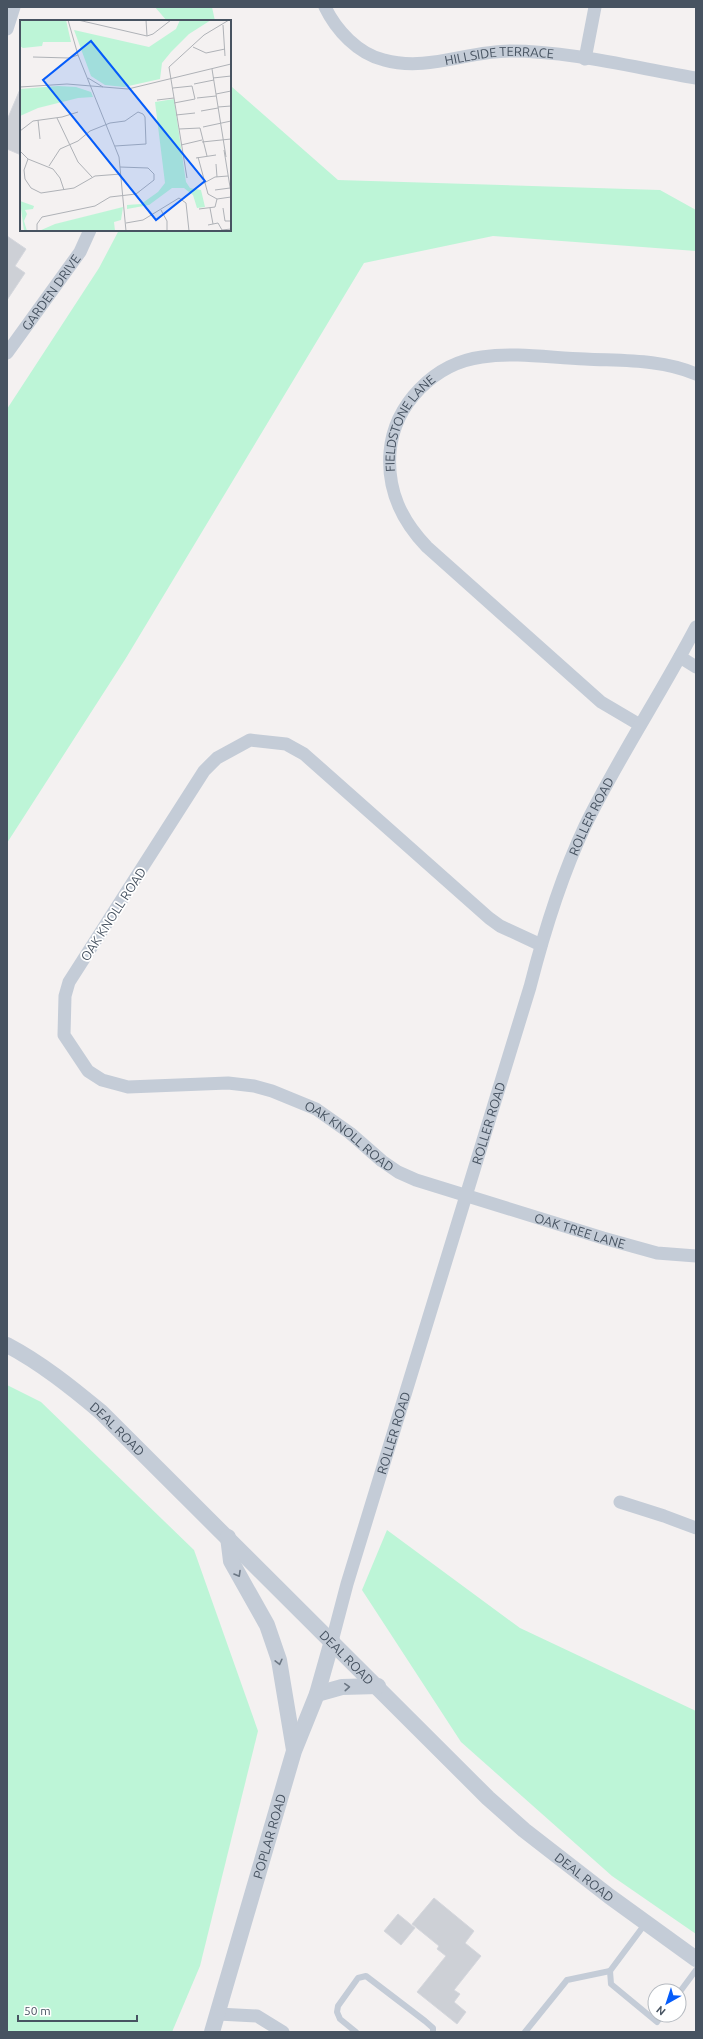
<svg xmlns="http://www.w3.org/2000/svg" width="703" height="2039" viewBox="0 0 703 2039" font-family="Ubuntu,sans-serif">
  <rect width="100%" height="100%" fill="#f4f1f1"/>
  <g fill="#bdf5d7">
    <polygon points="155,7 212,7 215,21 167,21"/>
    <polygon points="230,79 232,87 338,180 660,190 696,210 696,251 493,236 364,263 126,658 7,843 7,409 99,268 119,230 230,230"/>
    <polygon points="7,1385 41,1402 194,1550 258,1731 200,1966 172,2032 7,2032"/>
    <polygon points="387,1530 520,1628 696,1711 696,1934 612,1876 461,1742 362,1590"/>
  </g>
  <g fill="#cdd0d6" stroke="#d5d7dd">
    <polygon points="21,87 21,155 7,149 7,120"/>
    <polygon points="7,236 26,249 15,266 25,273 7,300"/>
    <polygon points="434,1898 474,1931 465,1943 481,1956 454,1990 460,1994 454,2002 466,2012 457,2024 417,1992 446,1956 437,1949 439,1946 412,1924"/>
    <polygon points="398,1914 415,1928 401,1945 384,1931"/>
  </g>
  <g fill="none" stroke-linecap="round" stroke-linejoin="round">
    <g stroke="#c4ccd7" stroke-width="6">
      <polyline points="610,1971 611,1984 657,2022 662,2015"/>
      <polyline points="679,1993 696,1970"/>
      <polyline points="356,2032 340,2019 337,2012 338,2006 358,1978 366,1976 425,2021 433,2028 433,2032"/>
      <polyline points="525,2032 567,1980 610,1971 645,1924"/>
    </g>
    <g stroke="#c4ccd7" stroke-width="13">
      <path id="s1" d="M325 7C336 30 358 54 384 60 427 72 467 51 510 51 571 51 636 68 696 78"/>
      <polyline points="7,29 14,7"/>
      <polyline points="585,59 595,7"/>
      <path id="s2" d="M7 353 80 252 90 230"/>
      <polyline points="680,657 696,667"/>
      <path id="s3" d="M640 725 601 702 427 547C401 520 387 490 390 452 394 404 435 363 482 357 516 352 552 358 585 359 622 361 661 359 696 374"/>
      <path id="s4" d="M541 945 500 926 489 918 304 754 286 744 250 740 217 758 204 771 69 982 65 996 64 1035 88 1071 102 1080 128 1087 228 1083 254 1086 272 1091 316 1109 350 1133 382 1161 398 1172 416 1180 603 1238 657 1253 696 1256"/>
      <polyline points="620,1502 664,1516 696,1528"/>
      <path id="s5" d="M332 1641 347 1584 530 987C544 932 561 877 585 826 618 758 661 694 696 627"/>
      <polyline points="218,2014 257,2016 283,2032"/>
    </g>
    <g stroke="#c4ccd7" stroke-width="16">
      <path id="s6" d="M7 1345C41 1363 71 1387 101 1412L488 1798 524 1830 609 1896 696 1959"/>
      <polyline points="228,1537 231,1561 267,1625 279,1660 294,1750"/>
      <polyline points="317,1694 342,1687 378,1686"/>
      <path id="s7" d="M212 2032 294 1751 317 1694 332 1641"/>
    </g>
  </g>
  <defs><path id="oneway-chevron" d="M-2-3.5L2.5 0L-2 3.5" fill="none" stroke-width="1.6" stroke-linecap="round" stroke-linejoin="round"/></defs>
  <g stroke="#6c7784">
    <use href="#oneway-chevron" transform="translate(238 1574) rotate(60)"/>
    <use href="#oneway-chevron" transform="translate(279 1662) rotate(76)"/>
    <use href="#oneway-chevron" transform="translate(347 1687) rotate(-4)"/>
  </g>
  <g text-anchor="middle" stroke-width="3.5" stroke-linejoin="round" paint-order="stroke">
    <g font-size="13" fill="#475361" stroke="#fff">
      <text dy="5" stroke="none"><textPath href="#s1" startOffset="198">HILLSIDE TERRACE</textPath></text>
      <text dy="5" stroke="none"><textPath href="#s2" startOffset="75">GARDEN DRIVE</textPath></text>
      <text dy="5" stroke="none"><textPath href="#s3" startOffset="418">FIELDSTONE LANE</textPath></text>
      <text dy="5" stroke="none"><textPath href="#s5" startOffset="865">ROLLER ROAD</textPath></text>
      <text transform="translate(113 914) rotate(-57)" y="5">OAK KNOLL ROAD</text>
      <text dy="5" stroke="none"><textPath href="#s5" startOffset="541">ROLLER ROAD</textPath></text>
      <text dy="5" stroke="none"><textPath href="#s4" startOffset="1045">OAK KNOLL ROAD</textPath></text>
      <text dy="5" stroke="none"><textPath href="#s4" startOffset="1297">OAK TREE LANE</textPath></text>
      <text dy="5" stroke="none"><textPath href="#s6" startOffset="139">DEAL ROAD</textPath></text>
      <text dy="5" stroke="none"><textPath href="#s5" startOffset="217">ROLLER ROAD</textPath></text>
      <text dy="5" stroke="none"><textPath href="#s6" startOffset="463">DEAL ROAD</textPath></text>
      <text dy="5" stroke="none"><textPath href="#s7" startOffset="204">POPLAR ROAD</textPath></text>
      <text dy="5" stroke="none"><textPath href="#s6" startOffset="787">DEAL ROAD</textPath></text>
    </g>
  </g>
  <g transform="translate(20 20)">
    <rect width="211" height="211" fill="#f4f1f1"/>
    <path d="M0 0H46L51 22H23L22 26 3 28 0 26ZM160 0H191L169 14 151 32 142 43 140 59 104 67 85 65 71 56 54 10 129 27 156 9ZM38 66 56 67 71 72 73 77 58 78 18 88 0 96V69ZM154 79 166 162 170 168 181 170 185 187 177 188 173 175 164 168H152L129 185 107 189V185L121 184 138 172 145 163 135 82ZM0 181 14 186 13 189 5 190 7 194 4 201 7 211H4ZM103 187 101 200 94 202 95 211H19L35 204Z" fill="#bdf5d7"/>
    <path fill="none" stroke="#afb2b7" stroke-width="1" d="M48 0 58 35 99 137 106 211M58 0 127 16 133 14 151 0M126 0 127 16M203 5 205 36M173 27 186 33 205 29M13 37 49 38 58 35M192 49 206 137M68 58 83 67M193 58 211 56M174 64 194 60M0 67 47 64 108 69 211 44M153 68 172 66 175 79 154 83M196 74 211 71M177 78 196 76M137 80 154 78M198 87 211 86M181 91 198 88M156 95 175 93M37 98 58 142 72 157M18 100 20 119M183 107 211 101M159 109 180 108 187 136M0 111 13 101 42 97 58 92M182 122 211 119M161 125 182 120M204 130 211 173M0 131 8 139 33 149 40 158 44 170M178 137 188 174 197 179 211 177M176 138 196 135M8 139 4 150 5 159 11 168 21 173 54 168 75 156 101 154M196 144 197 157M29 146 40 129 58 121 70 111 90 103 105 101 118 92 123 94 125 97 126 124 95 126M167 158 149 47 184 15 209 0M184 163 195 157 208 156M195 170 210 168M190 188 193 204M203 188 205 201H211M179 189 195 187 197 179M141 190 147 201V211M106 203 123 200 159 178 166 183 169 211M188 205 198 203 202 210 211 209M17 211V204L22 197 75 186 90 177 116 174 134 160V154L128 148 100 147"/>
    <path fill="#055cfa" fill-opacity="0.15" stroke="#055cfa" stroke-width="2" d="M71 21 185 161 136 200 23 60Z"/>
    <rect width="211" height="211" fill="none" stroke="#475361" stroke-width="2"/>
  </g>
  <rect width="703" height="2039" fill="none" stroke="#475361" stroke-width="16"/>
  <g transform="translate(667 2003) rotate(219)"><circle r="19" fill="#ffffff" stroke="#b5bac0"/>
  <path d="M0-3L7 15L0 10L-7 15Z" fill="#055cfa"/>
  <text y="-6" font-size="11" font-weight="bold" text-anchor="middle" fill="#475361">N</text>
  </g>
  <path d="M18 2015v6h119v-6" fill="none" stroke="#475361" stroke-width="2"/>
  <text x="24" y="2015" font-size="12" fill="#475361" stroke="#ffffff" stroke-width="3" paint-order="stroke">50 m</text>
</svg>
